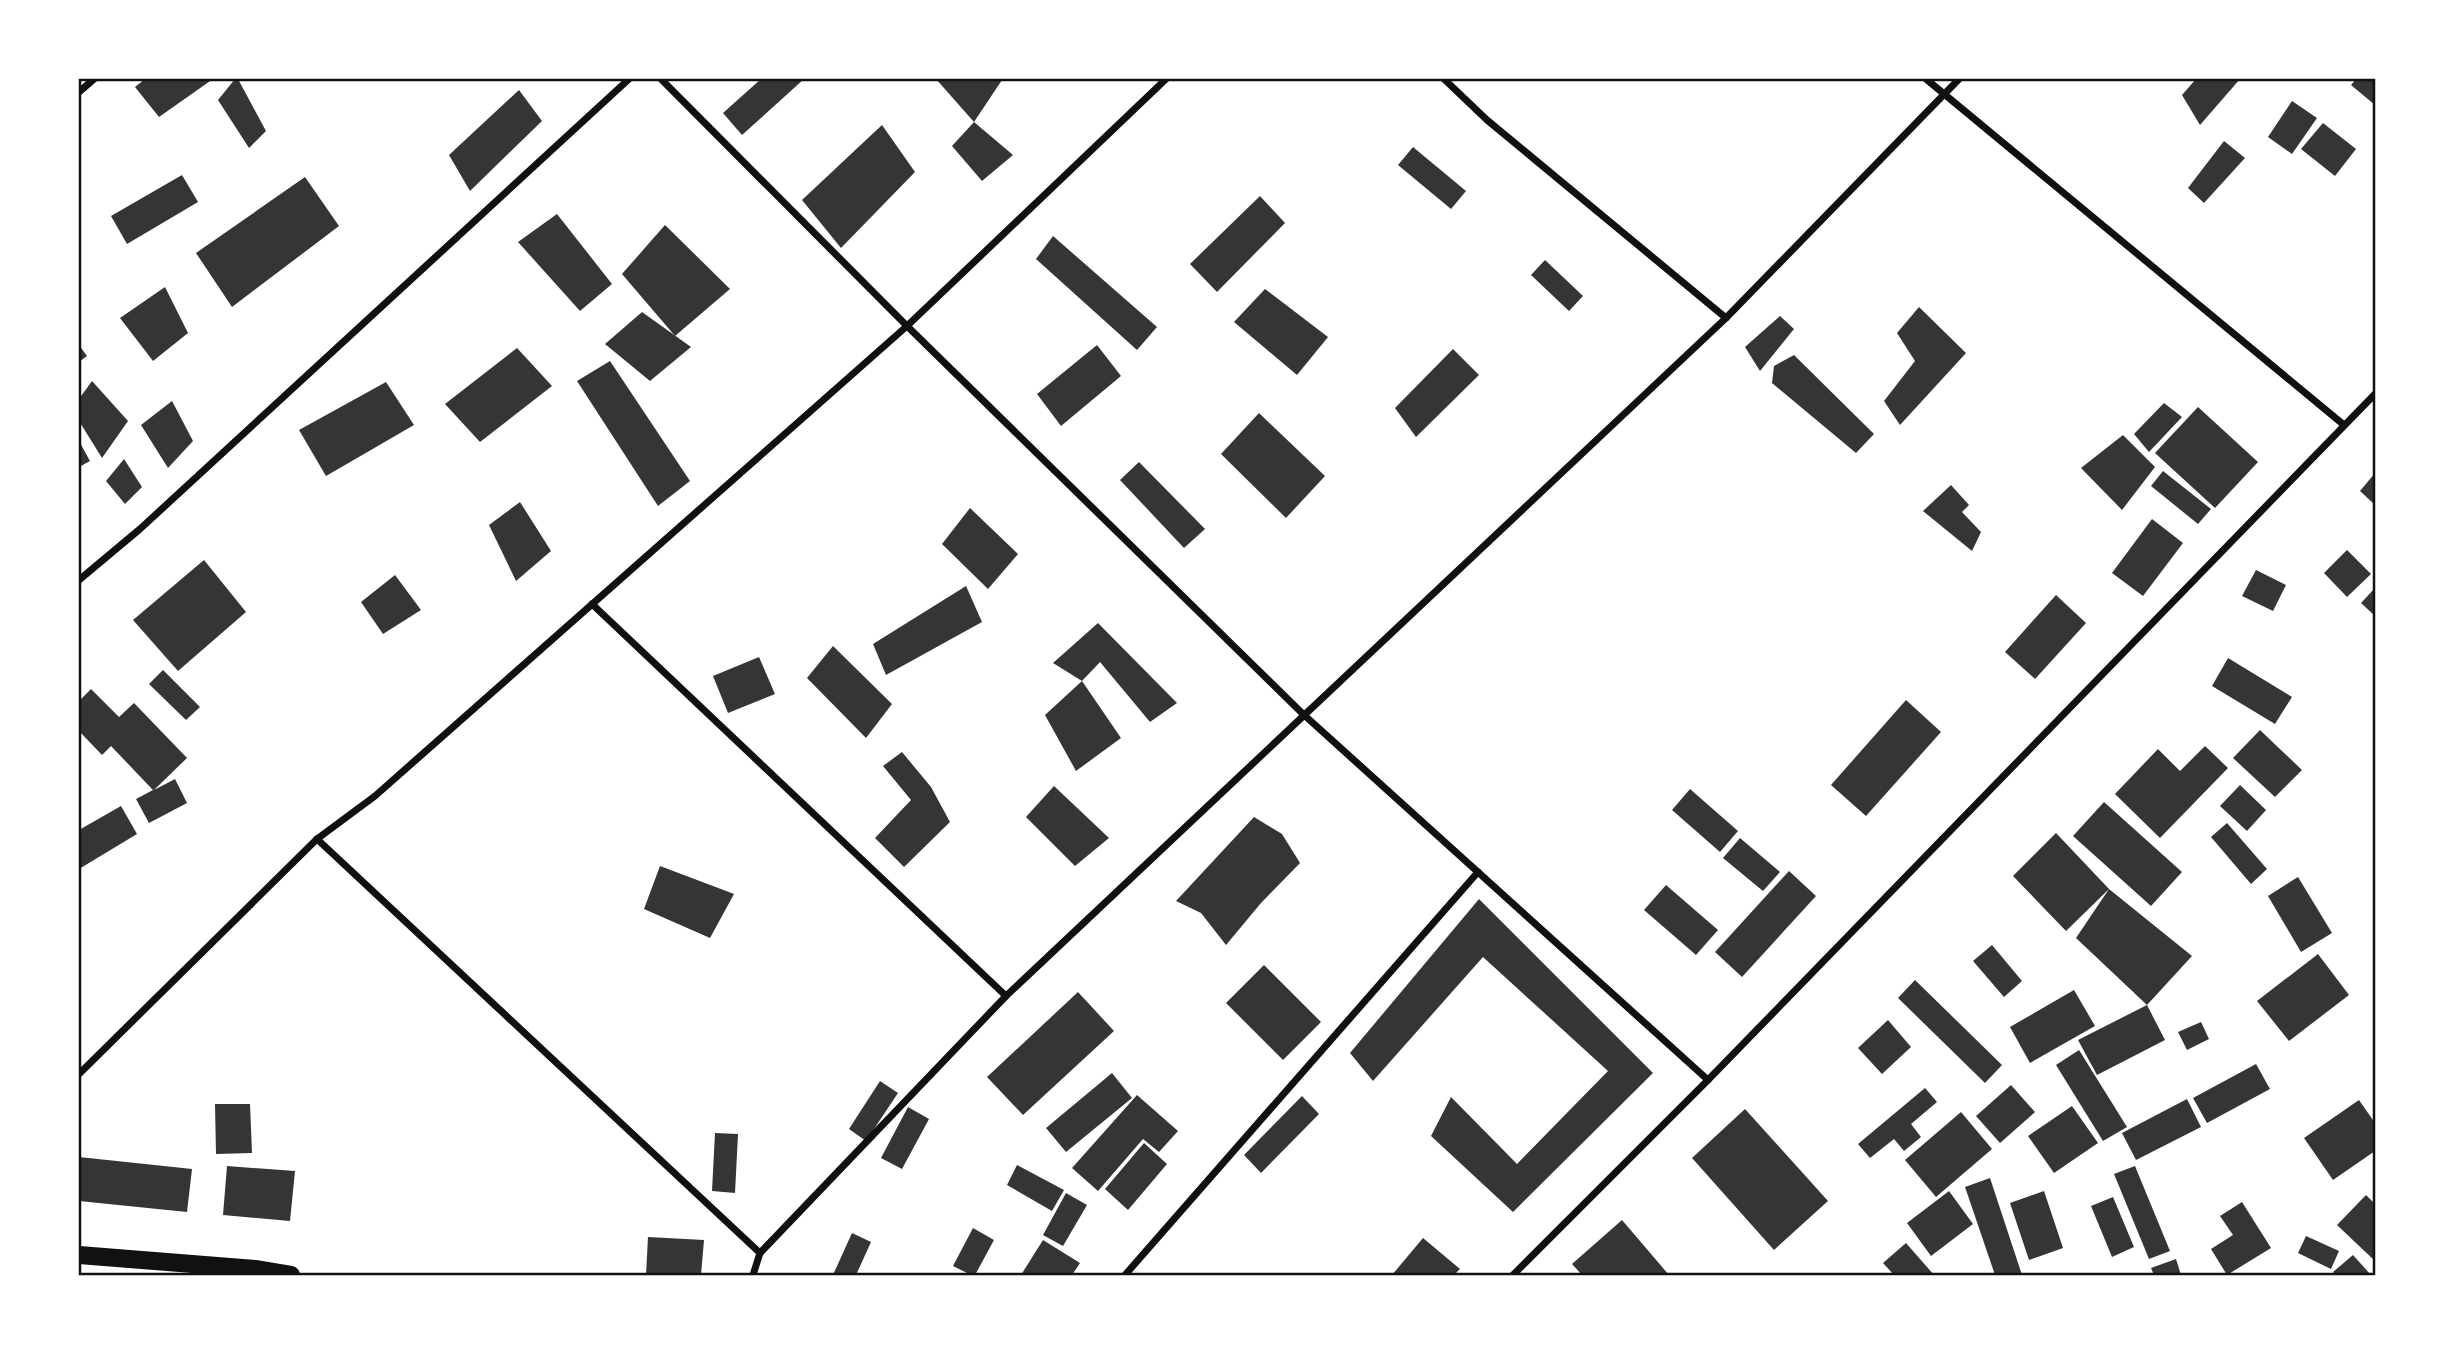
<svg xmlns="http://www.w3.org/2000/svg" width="2454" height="1354" viewBox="0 0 2454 1354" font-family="Arial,sans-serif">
  <rect width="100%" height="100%" fill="#fff"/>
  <g fill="#353535">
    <polygon points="145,79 213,79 159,117 135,87"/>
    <polygon points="235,79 238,79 266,131 249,148 218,100"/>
    <polygon points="761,79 804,79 742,135 723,113"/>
    <polygon points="936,79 1000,79 1002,80 974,122"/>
    <polygon points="2196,79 2240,79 2200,125 2182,95"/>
    <polygon points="2356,79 2375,79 2375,105 2351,85"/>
    <polygon points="519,90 542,121 470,191 449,155"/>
    <polygon points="2292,101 2317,118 2292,154 2268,137"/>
    <polygon points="974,122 1013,155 982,181 952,146"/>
    <polygon points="2323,123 2356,149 2335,176 2301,149"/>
    <polygon points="882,125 915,172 841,248 802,200"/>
    <polygon points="2224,141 2245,158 2204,203 2188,188"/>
    <polygon points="1413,147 1466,191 1451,209 1398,165"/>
    <polygon points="182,175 198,202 127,244 111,216"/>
    <polygon points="305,177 339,226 232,307 196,253"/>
    <polygon points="1260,196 1285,223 1217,292 1190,264"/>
    <polygon points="557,214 612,284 580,311 518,242"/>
    <polygon points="665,225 730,289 675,336 622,274"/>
    <polygon points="1053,236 1157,327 1137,350 1036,259"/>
    <polygon points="1545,260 1583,296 1569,311 1531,275"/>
    <polygon points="165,287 188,333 153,361 120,318"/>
    <polygon points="1265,289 1328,337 1297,375 1234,322"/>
    <polygon points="1919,307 1966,353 1900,425 1884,401 1915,361 1897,333"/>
    <polygon points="642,312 691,347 650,381 605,344"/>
    <polygon points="1780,316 1794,329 1760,371 1745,347"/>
    <polygon points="79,345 87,356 79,362"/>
    <polygon points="1097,345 1121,376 1061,426 1037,394"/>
    <polygon points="517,348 552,386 480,442 445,404"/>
    <polygon points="1453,349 1479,375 1416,437 1395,408"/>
    <polygon points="1794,355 1874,434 1856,453 1772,383 1774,366"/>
    <polygon points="610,361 690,481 658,506 577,381"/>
    <polygon points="92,381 128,421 102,458 79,421 79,399"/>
    <polygon points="386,382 414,425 326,476 299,430"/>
    <polygon points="172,401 193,441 168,468 141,425"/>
    <polygon points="2164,403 2182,417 2149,452 2134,434"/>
    <polygon points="2198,407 2258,462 2215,508 2155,453"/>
    <polygon points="1259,413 1325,476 1286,518 1221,454"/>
    <polygon points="2123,435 2155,467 2122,510 2081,468"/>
    <polygon points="79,441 90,461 79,467"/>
    <polygon points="124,459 142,487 125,504 106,481"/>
    <polygon points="1139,462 1205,529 1184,548 1120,480"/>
    <polygon points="2163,471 2211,509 2198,524 2151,486"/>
    <polygon points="2375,473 2375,505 2360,491"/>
    <polygon points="1951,485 1969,505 1962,512 1981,532 1972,551 1923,511"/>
    <polygon points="520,502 551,551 516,581 489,525"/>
    <polygon points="970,508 1018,554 988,589 942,544"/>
    <polygon points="2152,519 2183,543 2143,596 2112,573"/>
    <polygon points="2347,550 2371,574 2347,597 2324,573"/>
    <polygon points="204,560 246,612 178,671 133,620"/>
    <polygon points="2256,570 2286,585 2273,611 2242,596"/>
    <polygon points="395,575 421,610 383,634 361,602"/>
    <polygon points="966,586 982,622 886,675 873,644"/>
    <polygon points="2375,588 2375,616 2361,603"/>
    <polygon points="2056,595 2086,623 2035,679 2005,652"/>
    <polygon points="1098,623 1177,703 1150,722 1100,662 1082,681 1053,663"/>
    <polygon points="833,646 892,704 866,738 807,678"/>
    <polygon points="759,657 775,694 728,713 713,676"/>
    <polygon points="2228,658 2292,697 2275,724 2212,686"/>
    <polygon points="163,670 200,707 186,720 149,684"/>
    <polygon points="1082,681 1121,738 1076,771 1045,715"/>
    <polygon points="91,689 119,717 134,703 187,758 154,790 175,779 187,803 149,823 136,799 153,790 111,746 102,755 79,731 79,701"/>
    <polygon points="1906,700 1941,732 1866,816 1831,785"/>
    <polygon points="2260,730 2302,770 2275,797 2233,758"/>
    <polygon points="2205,746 2228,768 2160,838 2115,794 2158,749 2180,771"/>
    <polygon points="902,752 931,787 950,822 904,867 875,838 911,800 883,766"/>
    <polygon points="2240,785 2266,810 2247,831 2220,806"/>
    <polygon points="1054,786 1109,838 1075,866 1026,817"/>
    <polygon points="1690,789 1738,831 1720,852 1672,810"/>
    <polygon points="2104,802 2182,872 2151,906 2073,836"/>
    <polygon points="121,806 137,834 79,869 79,830"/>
    <polygon points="1254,817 1282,834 1300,863 1261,903 1226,945 1201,913 1176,901"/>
    <polygon points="2227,823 2267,869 2251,884 2211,837"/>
    <polygon points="2056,833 2109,889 2192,956 2147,1005 2076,938 2109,889 2066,931 2013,876"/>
    <polygon points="1740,838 1780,872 1763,891 1723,858"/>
    <polygon points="660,866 734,894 710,938 644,909"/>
    <polygon points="1789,871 1816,896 1742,977 1715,952"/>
    <polygon points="2298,877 2332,933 2301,952 2268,896"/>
    <polygon points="1666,885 1718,930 1696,955 1644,910"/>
    <polygon points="1479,899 1653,1073 1513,1212 1431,1136 1451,1097 1517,1164 1608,1071 1483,957 1373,1081 1350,1053"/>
    <polygon points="1992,945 2022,981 2004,997 1973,961"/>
    <polygon points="2318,954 2349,995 2289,1041 2257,1001"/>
    <polygon points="1264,965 1321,1022 1283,1060 1226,1003"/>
    <polygon points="1915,980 2002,1065 1985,1083 1898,998"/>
    <polygon points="2074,990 2095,1026 2030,1063 2010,1027"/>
    <polygon points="1078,992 1114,1031 1023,1115 987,1077"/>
    <polygon points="2147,1005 2165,1040 2097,1075 2078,1040"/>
    <polygon points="1888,1020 1911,1047 1882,1074 1858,1048"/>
    <polygon points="2201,1022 2209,1039 2187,1050 2178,1032"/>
    <polygon points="2079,1050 2127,1127 2103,1141 2056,1065"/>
    <polygon points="2256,1064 2270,1089 2207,1123 2193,1098"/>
    <polygon points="1112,1073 1132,1098 1066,1152 1046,1128"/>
    <polygon points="880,1081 898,1093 866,1141 849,1129"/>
    <polygon points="2011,1085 2035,1112 2000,1143 1976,1116"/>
    <polygon points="1925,1088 1937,1102 1911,1124 1921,1137 1904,1151 1894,1139 1870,1158 1858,1144"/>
    <polygon points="1137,1095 1178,1131 1159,1152 1143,1139 1098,1191 1072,1168"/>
    <polygon points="1302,1096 1319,1114 1261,1173 1244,1155"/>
    <polygon points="2187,1099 2201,1127 2136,1160 2122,1133"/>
    <polygon points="2359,1100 2375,1123 2375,1151 2333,1180 2304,1138"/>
    <polygon points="215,1104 250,1104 252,1153 216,1154"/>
    <polygon points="2072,1106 2098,1143 2054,1173 2028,1136"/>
    <polygon points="908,1107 929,1119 902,1169 881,1158"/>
    <polygon points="1745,1109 1828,1201 1774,1250 1692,1158"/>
    <polygon points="1961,1112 1992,1149 1936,1197 1905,1160"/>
    <polygon points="715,1133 738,1134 735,1193 712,1191"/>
    <polygon points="1144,1143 1167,1164 1128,1210 1105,1189"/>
    <polygon points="79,1157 192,1169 187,1212 79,1201"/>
    <polygon points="1017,1165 1064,1190 1052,1211 1007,1185"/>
    <polygon points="227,1166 295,1171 290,1221 223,1215"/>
    <polygon points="2135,1166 2170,1251 2149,1259 2114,1174"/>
    <polygon points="1990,1178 2022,1275 1995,1275 1965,1187"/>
    <polygon points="1949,1191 1973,1224 1931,1256 1907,1223"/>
    <polygon points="2044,1191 2063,1248 2029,1260 2010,1203"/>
    <polygon points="1066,1193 1087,1205 1063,1246 1043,1235"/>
    <polygon points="2366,1195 2375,1204 2375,1261 2337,1225"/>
    <polygon points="2113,1197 2134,1247 2112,1257 2091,1206"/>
    <polygon points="2242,1202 2271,1248 2227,1275 2211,1249 2233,1235 2220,1216"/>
    <polygon points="1622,1220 1669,1275 1582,1275 1572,1264"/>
    <polygon points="973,1228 994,1240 975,1275 971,1275 953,1266"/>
    <polygon points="852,1233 871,1242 856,1275 833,1275"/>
    <polygon points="2306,1236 2339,1251 2331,1269 2298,1253"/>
    <polygon points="648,1237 704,1240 701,1275 646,1275"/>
    <polygon points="1423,1238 1460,1269 1454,1275 1392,1275"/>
    <polygon points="1043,1240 1080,1263 1072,1275 1021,1275"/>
    <polygon points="1906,1243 1934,1275 1894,1275 1883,1263"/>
    <polygon points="2353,1255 2371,1275 2336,1275 2333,1272"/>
    <polygon points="2176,1259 2181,1275 2154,1275 2151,1268"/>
  </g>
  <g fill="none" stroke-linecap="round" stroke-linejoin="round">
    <g stroke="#111" stroke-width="7">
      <polyline points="661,79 907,326 1303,714 1708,1080"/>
      <polyline points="1444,79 1487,120 1726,318"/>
      <polyline points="1926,79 2344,425"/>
      <polyline points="79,92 94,79"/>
      <polyline points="79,580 140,529 629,79"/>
      <polyline points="592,604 1006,996"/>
      <polyline points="317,839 760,1253"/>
      <polyline points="79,1074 317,839 375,796 907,326 1166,79"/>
      <polyline points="753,1275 760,1253 1006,996 1726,318 1959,79"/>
      <polyline points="1125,1275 1478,872"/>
      <polyline points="1513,1275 1708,1080 2375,394"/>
    </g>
    <polyline stroke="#111" stroke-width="18" points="79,1255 255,1269 291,1275"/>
  </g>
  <rect width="2454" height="1354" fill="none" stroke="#ffffff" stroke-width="161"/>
  <rect x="80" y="80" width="2294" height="1194" fill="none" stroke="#111" stroke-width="2.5"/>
</svg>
